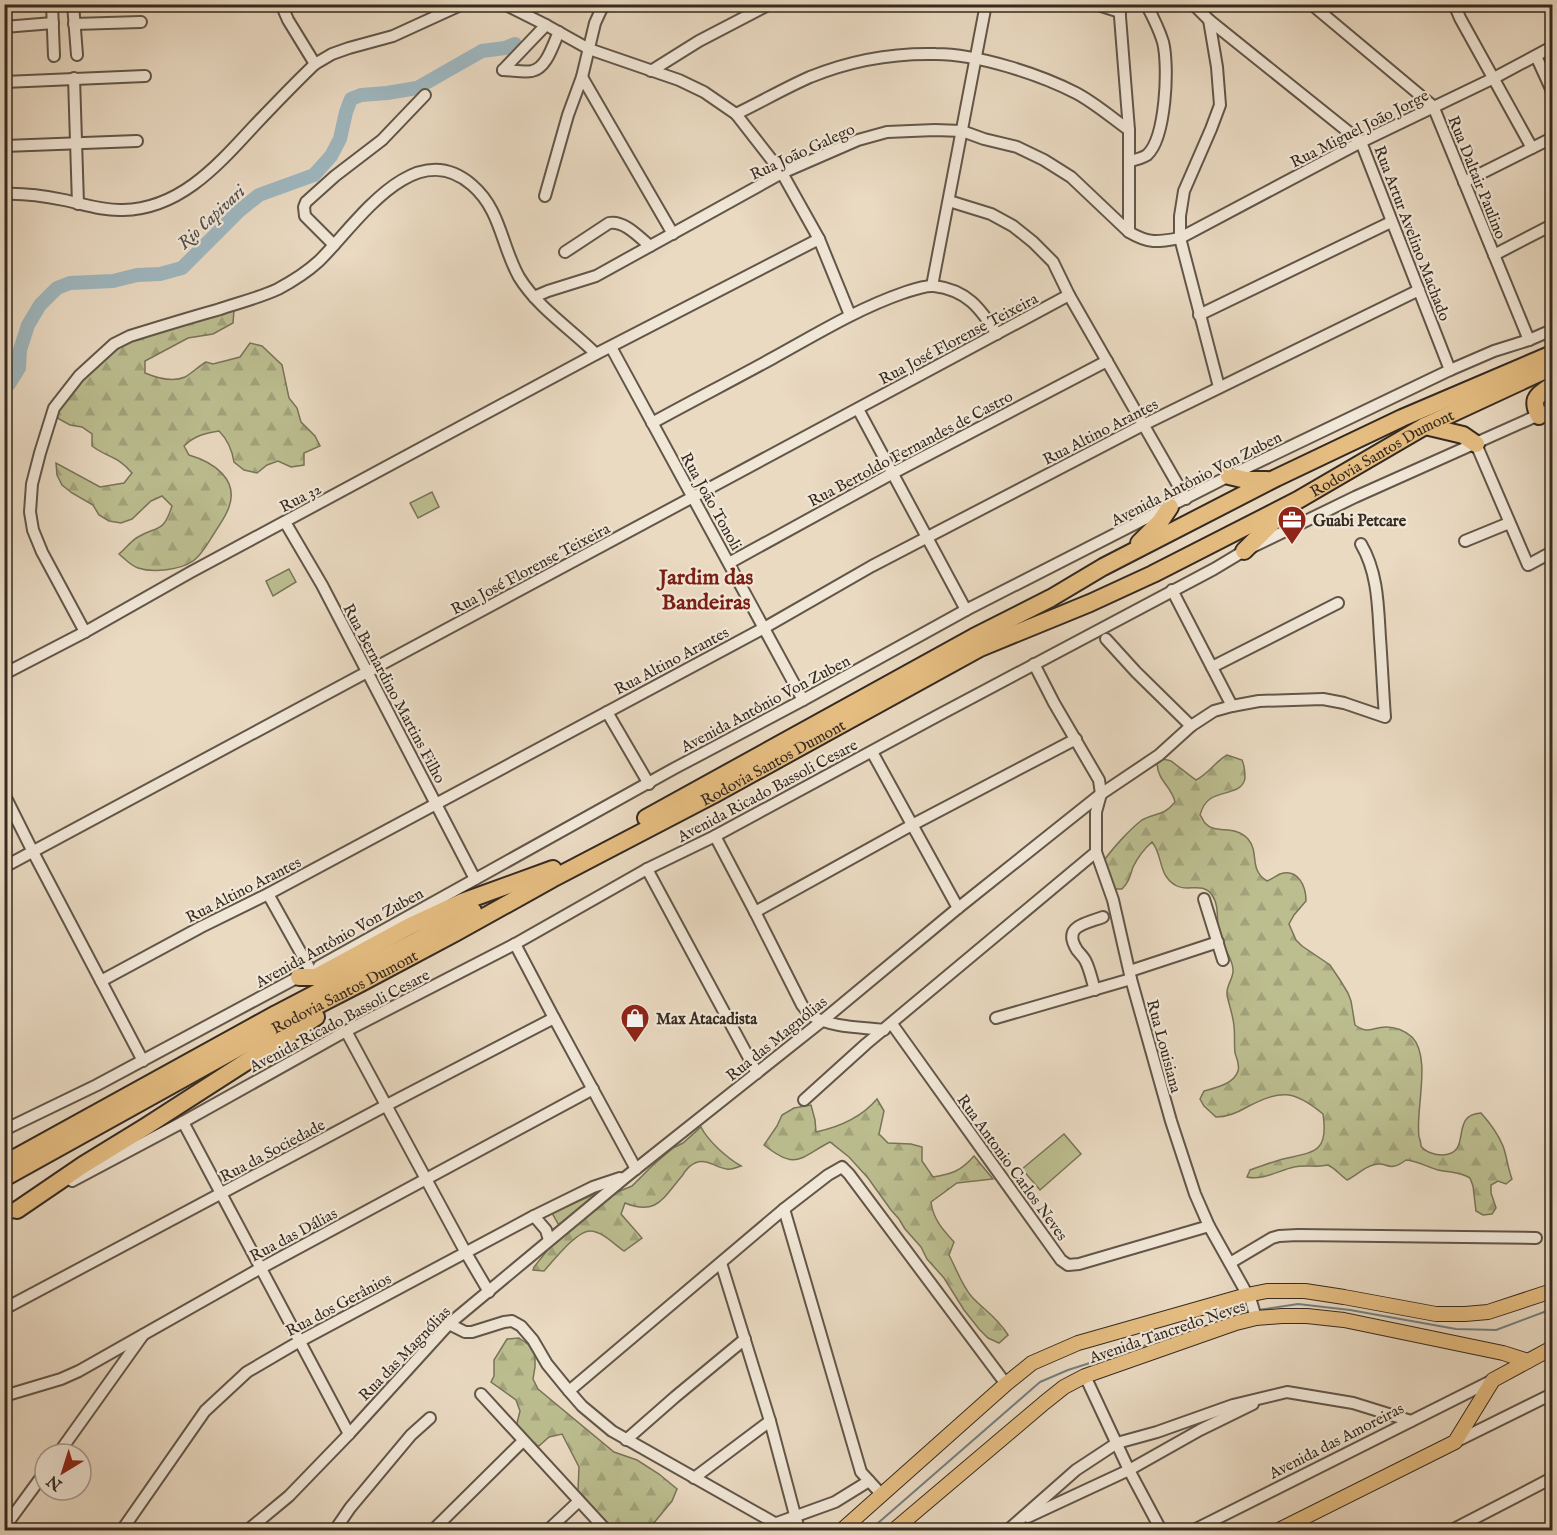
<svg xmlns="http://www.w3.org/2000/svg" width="1557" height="1535" viewBox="0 0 1557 1535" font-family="'IM FELL English',serif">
  <defs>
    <pattern id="forest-firs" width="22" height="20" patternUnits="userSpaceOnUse" patternTransform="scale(1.5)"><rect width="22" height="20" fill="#bcbe90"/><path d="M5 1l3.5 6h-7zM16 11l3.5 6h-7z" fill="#a2a37c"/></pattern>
  </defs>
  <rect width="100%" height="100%" fill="#eadac2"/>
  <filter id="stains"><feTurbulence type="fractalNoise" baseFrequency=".00333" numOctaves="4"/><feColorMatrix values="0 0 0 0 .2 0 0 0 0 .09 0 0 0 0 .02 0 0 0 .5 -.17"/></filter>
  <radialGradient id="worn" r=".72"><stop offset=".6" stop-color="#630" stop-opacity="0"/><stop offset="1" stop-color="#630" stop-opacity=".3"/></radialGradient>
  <g fill="url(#forest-firs)" stroke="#787458" stroke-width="1.5">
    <path d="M223 305 234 310 233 323 213 334 188 338 145 361V373C157 378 172 383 185 377 192 373 199 366 206 362L213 364 240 357 250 343 262 346 282 365 289 398 297 408 301 422 315 436 320 446 304 453V465L291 467 278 461 267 465 257 473 244 470 234 462C232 449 228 440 219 431 205 433 194 436 184 446L189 455C213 462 239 479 229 507 226 516 220 524 215 532 209 541 202 555 193 561 180 570 153 573 138 568 131 566 125 559 119 554 125 549 131 541 138 537 158 525 163 534 172 506L162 496 151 501 132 519 121 523 109 521 99 515 93 505 72 493 62 485 57 475 56 463 100 487 124 483 132 473C118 456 108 458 92 446V434L82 427 70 425 59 419 54 409 100 351Z"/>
    <path d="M1227 755 1242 760C1245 767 1245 771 1245 778 1243 794 1220 791 1210 799 1204 803 1202 808 1200 815 1202 817 1203 821 1205 823 1215 835 1235 824 1248 839 1260 853 1248 869 1267 881 1272 879 1276 876 1280 874 1298 868 1306 886 1306 901L1294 915 1289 924 1296 940 1302 946 1330 965 1340 980 1348 993 1351 1001 1355 1025C1369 1035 1372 1027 1386 1027 1395 1027 1405 1031 1412 1037 1432 1058 1415 1110 1419 1137 1420 1138 1421 1145 1421 1146 1425 1152 1435 1155 1442 1155 1474 1154 1448 1115 1481 1113 1490 1123 1498 1134 1503 1146 1507 1157 1508 1169 1512 1179L1506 1184 1498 1181 1491 1185V1193L1496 1208 1492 1214 1483 1215 1476 1211 1473 1186 1470 1178C1457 1171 1451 1173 1438 1170 1426 1167 1419 1161 1406 1160 1387 1174 1388 1160 1373 1165 1364 1167 1356 1176 1347 1180 1340 1175 1336 1169 1328 1165 1315 1168 1306 1164 1294 1167 1280 1170 1262 1181 1247 1177L1250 1170C1261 1166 1272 1162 1283 1159 1314 1152 1329 1153 1323 1114 1293 1089 1281 1090 1247 1107 1237 1113 1228 1117 1216 1117L1204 1106 1200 1099 1204 1091C1215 1088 1234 1084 1238 1071 1240 1065 1237 1059 1235 1053 1234 1044 1235 1035 1234 1026 1233 1015 1229 1005 1227 995 1226 984 1234 979 1233 969 1232 956 1222 947 1219 935 1216 923 1220 906 1212 895 1202 881 1187 893 1175 885 1158 875 1163 855 1152 842 1144 849 1138 857 1133 867 1130 876 1129 882 1122 889H1114L1103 862C1111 850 1130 829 1142 820 1156 812 1163 817 1175 802 1172 787 1158 781 1157 764L1164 759 1171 761 1196 780C1208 774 1215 762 1227 755Z"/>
    <path d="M877 1099 884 1111 879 1134 888 1143 911 1144 922 1147V1161L933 1177C952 1174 961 1171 974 1156L993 1179 957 1183 931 1202C933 1219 943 1230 954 1242L949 1255C956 1268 962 1286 972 1297 985 1311 997 1317 1008 1335L999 1343 988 1338 979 1329 964 1310 944 1278 927 1259 921 1247 905 1229 899 1219 891 1210 868 1178 849 1157 830 1142C799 1158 797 1171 764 1145L777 1126 782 1115 794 1108 811 1105 815 1120 816 1132C839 1127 861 1118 877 1099Z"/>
    <path d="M701 1127C708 1141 727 1158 741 1166 737 1167 732 1170 727 1169 716 1168 708 1158 695 1163 690 1165 685 1171 682 1176 663 1198 657 1216 625 1203L621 1214 642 1238 624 1251C615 1245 603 1232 591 1231 578 1229 553 1261 544 1271L533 1270 534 1267 558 1237 610 1195 632 1186 653 1165 673 1148 683 1143Z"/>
    <polygon points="519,1338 529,1345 535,1355 535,1367 533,1379 538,1389 614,1452 637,1460 659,1474 677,1489 672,1501 648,1530 620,1530 601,1519 584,1502 578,1491 579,1467 562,1434 549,1437 539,1446 528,1443 519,1435 517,1423 520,1411 516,1400 491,1382 494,1376 494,1360 507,1339"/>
  </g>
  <g fill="#bcbe90" stroke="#787458" stroke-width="1.5">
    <polygon points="432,492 439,507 418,518 410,503"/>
    <polygon points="289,569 296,582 273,596 266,581"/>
    <polygon points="1064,1134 1081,1154 1040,1190 1022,1169"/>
    <polygon points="597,1193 560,1227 552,1213"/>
  </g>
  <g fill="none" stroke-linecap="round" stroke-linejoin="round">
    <g stroke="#747f80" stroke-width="2">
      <polyline points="1258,1310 1298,1304 1350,1310 1456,1329 1496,1330 1552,1309"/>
      <polyline points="1238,1316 1250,1312"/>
      <polyline points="870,1530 1040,1382 1068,1370 1221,1321"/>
    </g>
    <g stroke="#9eb7bf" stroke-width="14">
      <polyline points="531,12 533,4"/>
      <polyline points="4,387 9,384 19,368 20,350 28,325 40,305 57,288 70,283 113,281 137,275 160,274 182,268 239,211 259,195 314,175 331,156 340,139 346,112 351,99 361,95 387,93 417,88 482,51 505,48 515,44"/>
    </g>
    <g stroke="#625649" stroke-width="14">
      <g id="minor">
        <polyline points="52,4 54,56"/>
        <polyline points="73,4 77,55"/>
        <polyline points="281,4 288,20 315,64"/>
        <polyline points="504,4 546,25 589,49 679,80 704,92 736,114 782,173 819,239 850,315"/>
        <polyline points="1095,4 1120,12"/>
        <polyline points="1119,4 1129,130 1129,232"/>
        <polyline points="1193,4 1209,20 1361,142 1450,370"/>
        <polyline points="1311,4 1433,106 1529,340"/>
        <polyline points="1454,4 1460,18 1532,148"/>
        <polyline points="1209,20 1217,67 1220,105 1211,129 1184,191 1180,216 1180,238 1219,387"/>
        <polyline points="74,24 141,22"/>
        <polyline points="4,27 53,23"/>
        <polyline points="1536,56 1552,91"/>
        <path d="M503 70C512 70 524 73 532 71 547 68 553 44 559 32"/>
        <polyline points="503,70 546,25"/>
        <polyline points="651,71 699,41 770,4"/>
        <polyline points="582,77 673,234"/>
        <polyline points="74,78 78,204"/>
        <polyline points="4,82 145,76"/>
        <path d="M736 114C761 102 785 88 810 77 849 61 894 53 936 54 977 54 1039 74 1076 93 1095 103 1112 118 1129 130"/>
        <polyline points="4,146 137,141"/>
        <path d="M1130 161C1135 160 1142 158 1147 155 1166 138 1169 66 1163 42 1159 29 1153 17 1146 4"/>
        <polyline points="1464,182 1552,138"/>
        <path d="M4 194C24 193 44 196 64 200 83 204 103 211 123 210 180 209 218 165 254 126 274 105 294 84 315 64L332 54 349 48 393 36 463 4"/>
        <polyline points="545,196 568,115 582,77 595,23 601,10 606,4"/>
        <polyline points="949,201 991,214 1013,226 1033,242 1053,262 1069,295 1186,499"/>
        <polyline points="334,245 305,216 304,207 306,202 335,176 382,140 425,95"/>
        <path d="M565 252 609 223C624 220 639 237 650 246"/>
        <polyline points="1494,255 1552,225"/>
        <polyline points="932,286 986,4"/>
        <path d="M534 297 548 291 596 276 782 173 858 140 887 132 935 130 962 131 984 139 1017 147 1044 160 1071 177 1129 232C1149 244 1158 242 1180 238L1361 142 1494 78 1552 47"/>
        <polyline points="1199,315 1391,222"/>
        <polyline points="611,347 803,700"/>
        <polyline points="858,409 966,610"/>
        <path d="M652 423C692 401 733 380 773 358 815 335 857 309 903 293 912 290 925 285 934 286 967 290 980 308 997 334"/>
        <polyline points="1476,444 1528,565 1552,552"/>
        <polyline points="285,522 322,585 475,879"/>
        <polyline points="1465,541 1509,523"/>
        <polyline points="729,563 893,473 1107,361"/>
        <polyline points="1172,590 1232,706"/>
        <path d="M85 632 42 552 33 530 30 512 32 484 40 453 54 408 79 376 114 344 130 336C159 327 188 318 217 310 237 303 259 298 278 289 293 281 307 272 319 261 356 225 413 134 472 185 501 210 501 245 519 277 538 308 571 329 596 354"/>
        <polyline points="1106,639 1136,672 1191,726"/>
        <polyline points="1034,664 1054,703 1099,780 1101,794 1096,812 1096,852 1113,900 1131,979 1171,1121 1195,1194 1209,1226 1251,1301 1256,1318"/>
        <polyline points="1212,667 1338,603"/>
        <polyline points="4,674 85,632 191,572 596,354 819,239"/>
        <polyline points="607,712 649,784"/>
        <polyline points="872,752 958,908"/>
        <polyline points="4,794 33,852 143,1061"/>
        <path d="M715 836 755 912 802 1005C805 1009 808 1013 812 1016 833 1028 861 1027 884 1030"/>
        <polyline points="4,867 1069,295"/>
        <polyline points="647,869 757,1073"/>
        <polyline points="268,894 311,971"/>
        <polyline points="1204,899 1223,960"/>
        <polyline points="755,912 912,825 1076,739"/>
        <polyline points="515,944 554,1018 636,1169"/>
        <polyline points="319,966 675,768 803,700 966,610 1229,476 1450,370 1494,351 1529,340 1552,330"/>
        <polyline points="1130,971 1218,942"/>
        <polyline points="101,981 201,927 268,894 764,628 872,566 1143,425 1419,290"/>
        <path d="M1095 990C1092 981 1090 970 1086 962 1084 957 1080 954 1077 950 1062 926 1085 924 1103 917"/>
        <polyline points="996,1018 1131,979"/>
        <polyline points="892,1024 1061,1260 1068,1265 1079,1264 1209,1226"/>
        <polyline points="346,1031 466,1253 489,1292"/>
        <polyline points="804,1100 866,1044 1096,852"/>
        <polyline points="183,1122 349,1434"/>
        <polyline points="4,1130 97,1085 302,975"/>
        <polyline points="72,1181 183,1122 346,1031 515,944 647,869 715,836 937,716 1214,569 1244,551 1355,497 1552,409"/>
        <polyline points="784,1209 861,1472 882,1495"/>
        <polyline points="4,1216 21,1208"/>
        <polyline points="534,1216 546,1230 549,1240"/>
        <polyline points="721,1263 770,1421 799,1530"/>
        <polyline points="1230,1263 1272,1238 1279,1236 1298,1235 1536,1238"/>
        <polyline points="4,1309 385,1106 554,1018"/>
        <polyline points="449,1324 465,1332 472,1332 504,1322 512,1321 521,1326 533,1340 547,1364 569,1391 582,1406 612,1431 787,1530"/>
        <polyline points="1085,1376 1129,1470 1161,1530"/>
        <polyline points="569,1391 784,1209 828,1175 842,1167 849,1174 1006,1384"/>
        <polyline points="481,1394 606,1530"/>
        <polyline points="4,1396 61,1379 79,1371 261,1268 593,1089"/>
        <polyline points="626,1440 675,1397 745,1339"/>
        <polyline points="1455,1442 1552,1394"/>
        <polyline points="58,1454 143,1335"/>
        <polyline points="694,1478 770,1421"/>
        <polyline points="1028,1517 1129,1470 1200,1430 1253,1404"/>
        <polyline points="774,1524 835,1502 869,1481"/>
        <polyline points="4,1528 45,1472"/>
        <polyline points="122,1530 205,1411 247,1372 300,1341 534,1216 593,1187 620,1178"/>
        <path d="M248 1530 289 1496 349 1434 449 1324 627 1176 822 1021 958 908 1101 794 1159 755 1191 726 1214 711 1232 706 1259 701 1323 699 1344 703 1385 717C1383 691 1382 665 1380 638 1378 606 1378 573 1361 544"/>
        <polyline points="335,1530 350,1508 411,1435 430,1418"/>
        <polyline points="433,1530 523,1441"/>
        <polyline points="548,1530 579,1501"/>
        <polyline points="1008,1530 1076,1470 1117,1443 1157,1432 1233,1405 1287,1392 1353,1403 1411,1421"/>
        <polyline points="1194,1530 1493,1380"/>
        <polyline points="1452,1530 1552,1478"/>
      </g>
    </g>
    <g stroke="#352a21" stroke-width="16">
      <g id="major">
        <polyline points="842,1530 1006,1384 1032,1363 1078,1343 1247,1295 1267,1291 1305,1291 1344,1297 1436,1314 1465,1314 1488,1312 1552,1291"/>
        <polyline points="894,1530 1044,1403 1064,1387 1085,1376 1236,1323 1256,1318 1282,1316 1307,1316 1344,1320 1503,1353 1528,1361"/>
        <polyline points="1279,1530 1455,1442 1493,1380 1552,1348"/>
      </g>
    </g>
    <g stroke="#352a21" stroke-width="20">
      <g id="highway">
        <path d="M1539 416C1530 397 1538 396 1552 385"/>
        <polyline points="1425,426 1463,435 1476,444"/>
        <polyline points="1229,476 1246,480 1267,480"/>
        <polyline points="1139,543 1160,522 1170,507"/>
        <polyline points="1244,551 1281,514"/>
        <polyline points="646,818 974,637 1051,598 1103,567 1276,478 1402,418 1552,354"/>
        <polyline points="299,977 316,977 410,926 462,902 553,869"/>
        <polyline points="4,1164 276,1014 473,911"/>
        <path id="s1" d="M4 1178 285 1022 361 983 455 933 552 879 713 795 980 648 1090 603 1153 574 1298 500 1425 426 1552 367"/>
        <polyline points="17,1210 83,1165 145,1127 316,1017"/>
      </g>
    </g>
    <use href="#minor" stroke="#f1e7d7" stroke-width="10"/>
    <use href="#major" stroke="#e5bd81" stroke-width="14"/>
    <use href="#highway" stroke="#e5bd81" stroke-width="16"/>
  </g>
  <defs>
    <g id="office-pin" transform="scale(1.5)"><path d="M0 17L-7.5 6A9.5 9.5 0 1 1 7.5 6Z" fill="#8f2418" stroke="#f1e7d7"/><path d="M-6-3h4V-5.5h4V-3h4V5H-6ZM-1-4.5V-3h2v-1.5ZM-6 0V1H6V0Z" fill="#fff"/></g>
    <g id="shop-pin" transform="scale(1.5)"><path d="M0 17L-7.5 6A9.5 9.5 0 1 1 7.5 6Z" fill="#8f2418" stroke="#f1e7d7"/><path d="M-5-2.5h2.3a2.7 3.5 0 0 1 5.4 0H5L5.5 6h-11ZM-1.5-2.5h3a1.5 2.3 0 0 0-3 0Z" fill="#fff"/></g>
  </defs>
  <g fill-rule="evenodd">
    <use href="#office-pin" x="1292" y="520"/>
    <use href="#shop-pin" x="635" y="1018"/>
  </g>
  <g text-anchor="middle" stroke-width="4.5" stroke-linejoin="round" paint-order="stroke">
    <g font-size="16" fill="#352a21" stroke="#f1e7d7">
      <text transform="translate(1359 128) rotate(-27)" y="6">Rua Miguel João Jorge</text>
      <text transform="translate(802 151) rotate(-25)" y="6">Rua João Galego</text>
      <text transform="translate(1478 177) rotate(68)" y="6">Rua Daltair Paulino</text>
      <text transform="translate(1413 233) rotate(69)" y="6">Rua Artur Avelino Machado</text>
      <text transform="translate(958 338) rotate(-28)" y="6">Rua José Florense Teixeira</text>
      <text transform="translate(1100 431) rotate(-27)" y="6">Rua Altino Arantes</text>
      <text transform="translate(910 448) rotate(-28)" y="6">Rua Bertoldo Fernandes de Castro</text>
      <text dy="6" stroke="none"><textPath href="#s1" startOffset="1558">Rodovia Santos Dumont</textPath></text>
      <text transform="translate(1196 478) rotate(-27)" y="6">Avenida Antônio Von Zuben</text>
      <text transform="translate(300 497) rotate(-28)" y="6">Rua 32</text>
      <text transform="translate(712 501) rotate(61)" y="6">Rua João Tonoli</text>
      <text transform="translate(530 568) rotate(-28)" y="6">Rua José Florense Teixeira</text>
      <text transform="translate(671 660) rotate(-28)" y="6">Rua Altino Arantes</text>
      <text transform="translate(395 693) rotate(62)" y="6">Rua Bernardino Martins Filho</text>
      <text transform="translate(765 703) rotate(-28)" y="6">Avenida Antônio Von Zuben</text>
      <text dy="6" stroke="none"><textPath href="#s1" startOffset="874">Rodovia Santos Dumont</textPath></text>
      <text transform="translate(767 790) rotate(-28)" y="6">Avenida Ricado Bassoli Cesare</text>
      <text transform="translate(243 889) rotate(-27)" y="6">Rua Altino Arantes</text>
      <text transform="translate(339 937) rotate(-29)" y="6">Avenida Antônio Von Zuben</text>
      <text dy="6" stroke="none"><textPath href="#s1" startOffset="388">Rodovia Santos Dumont</textPath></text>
      <text transform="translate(339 1020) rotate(-28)" y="6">Avenida Ricado Bassoli Cesare</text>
      <text transform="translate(776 1038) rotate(-39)" y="6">Rua das Magnólias</text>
      <text transform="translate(1165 1046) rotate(75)" y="6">Rua Louisiana</text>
      <text transform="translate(272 1150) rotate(-28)" y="6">Rua da Sociedade</text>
      <text transform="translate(1013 1167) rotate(54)" y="6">Rua Antonio Carlos Neves</text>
      <text transform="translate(293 1234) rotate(-28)" y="6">Rua das Dálias</text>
      <text transform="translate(338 1304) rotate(-28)" y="6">Rua dos Gerânios</text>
      <text transform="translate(1167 1331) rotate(-19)" y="6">Avenida Tancredo Neves</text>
      <text transform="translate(404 1353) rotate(-46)" y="6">Rua das Magnólias</text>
      <text transform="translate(1336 1440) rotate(-27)" y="6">Avenida das Amoreiras</text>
    </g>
    <g font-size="16" font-weight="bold" fill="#352a21" stroke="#f1e7d7" text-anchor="start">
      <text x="1313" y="526">Guabi Petcare</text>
      <text x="656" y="1024">Max Atacadista</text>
    </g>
    <g font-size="18" font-style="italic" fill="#4f4d48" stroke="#f1e7d7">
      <text transform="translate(211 217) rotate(-43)" y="6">Rio Capivari</text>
    </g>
    <g font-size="22" font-weight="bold" fill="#7a1f14" stroke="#f1e7d7">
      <text x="706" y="584">Jardim das<tspan x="706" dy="25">Bandeiras</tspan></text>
    </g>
  </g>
  <rect width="1557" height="1535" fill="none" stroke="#eadac2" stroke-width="24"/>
  <rect x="6" y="6" width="1545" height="1523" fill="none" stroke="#352a21" stroke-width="3"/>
  <rect x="12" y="12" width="1533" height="1511" fill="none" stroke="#352a21" stroke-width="1.5"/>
  <g transform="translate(63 1472) rotate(218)"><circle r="28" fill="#f1e7d7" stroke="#a69b8e" stroke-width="1.5"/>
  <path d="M0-4.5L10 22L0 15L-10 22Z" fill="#8f2418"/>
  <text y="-9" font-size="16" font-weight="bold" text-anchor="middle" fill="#352a21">N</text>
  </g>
  <rect width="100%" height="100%" filter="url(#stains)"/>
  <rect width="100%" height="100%" fill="url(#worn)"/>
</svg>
